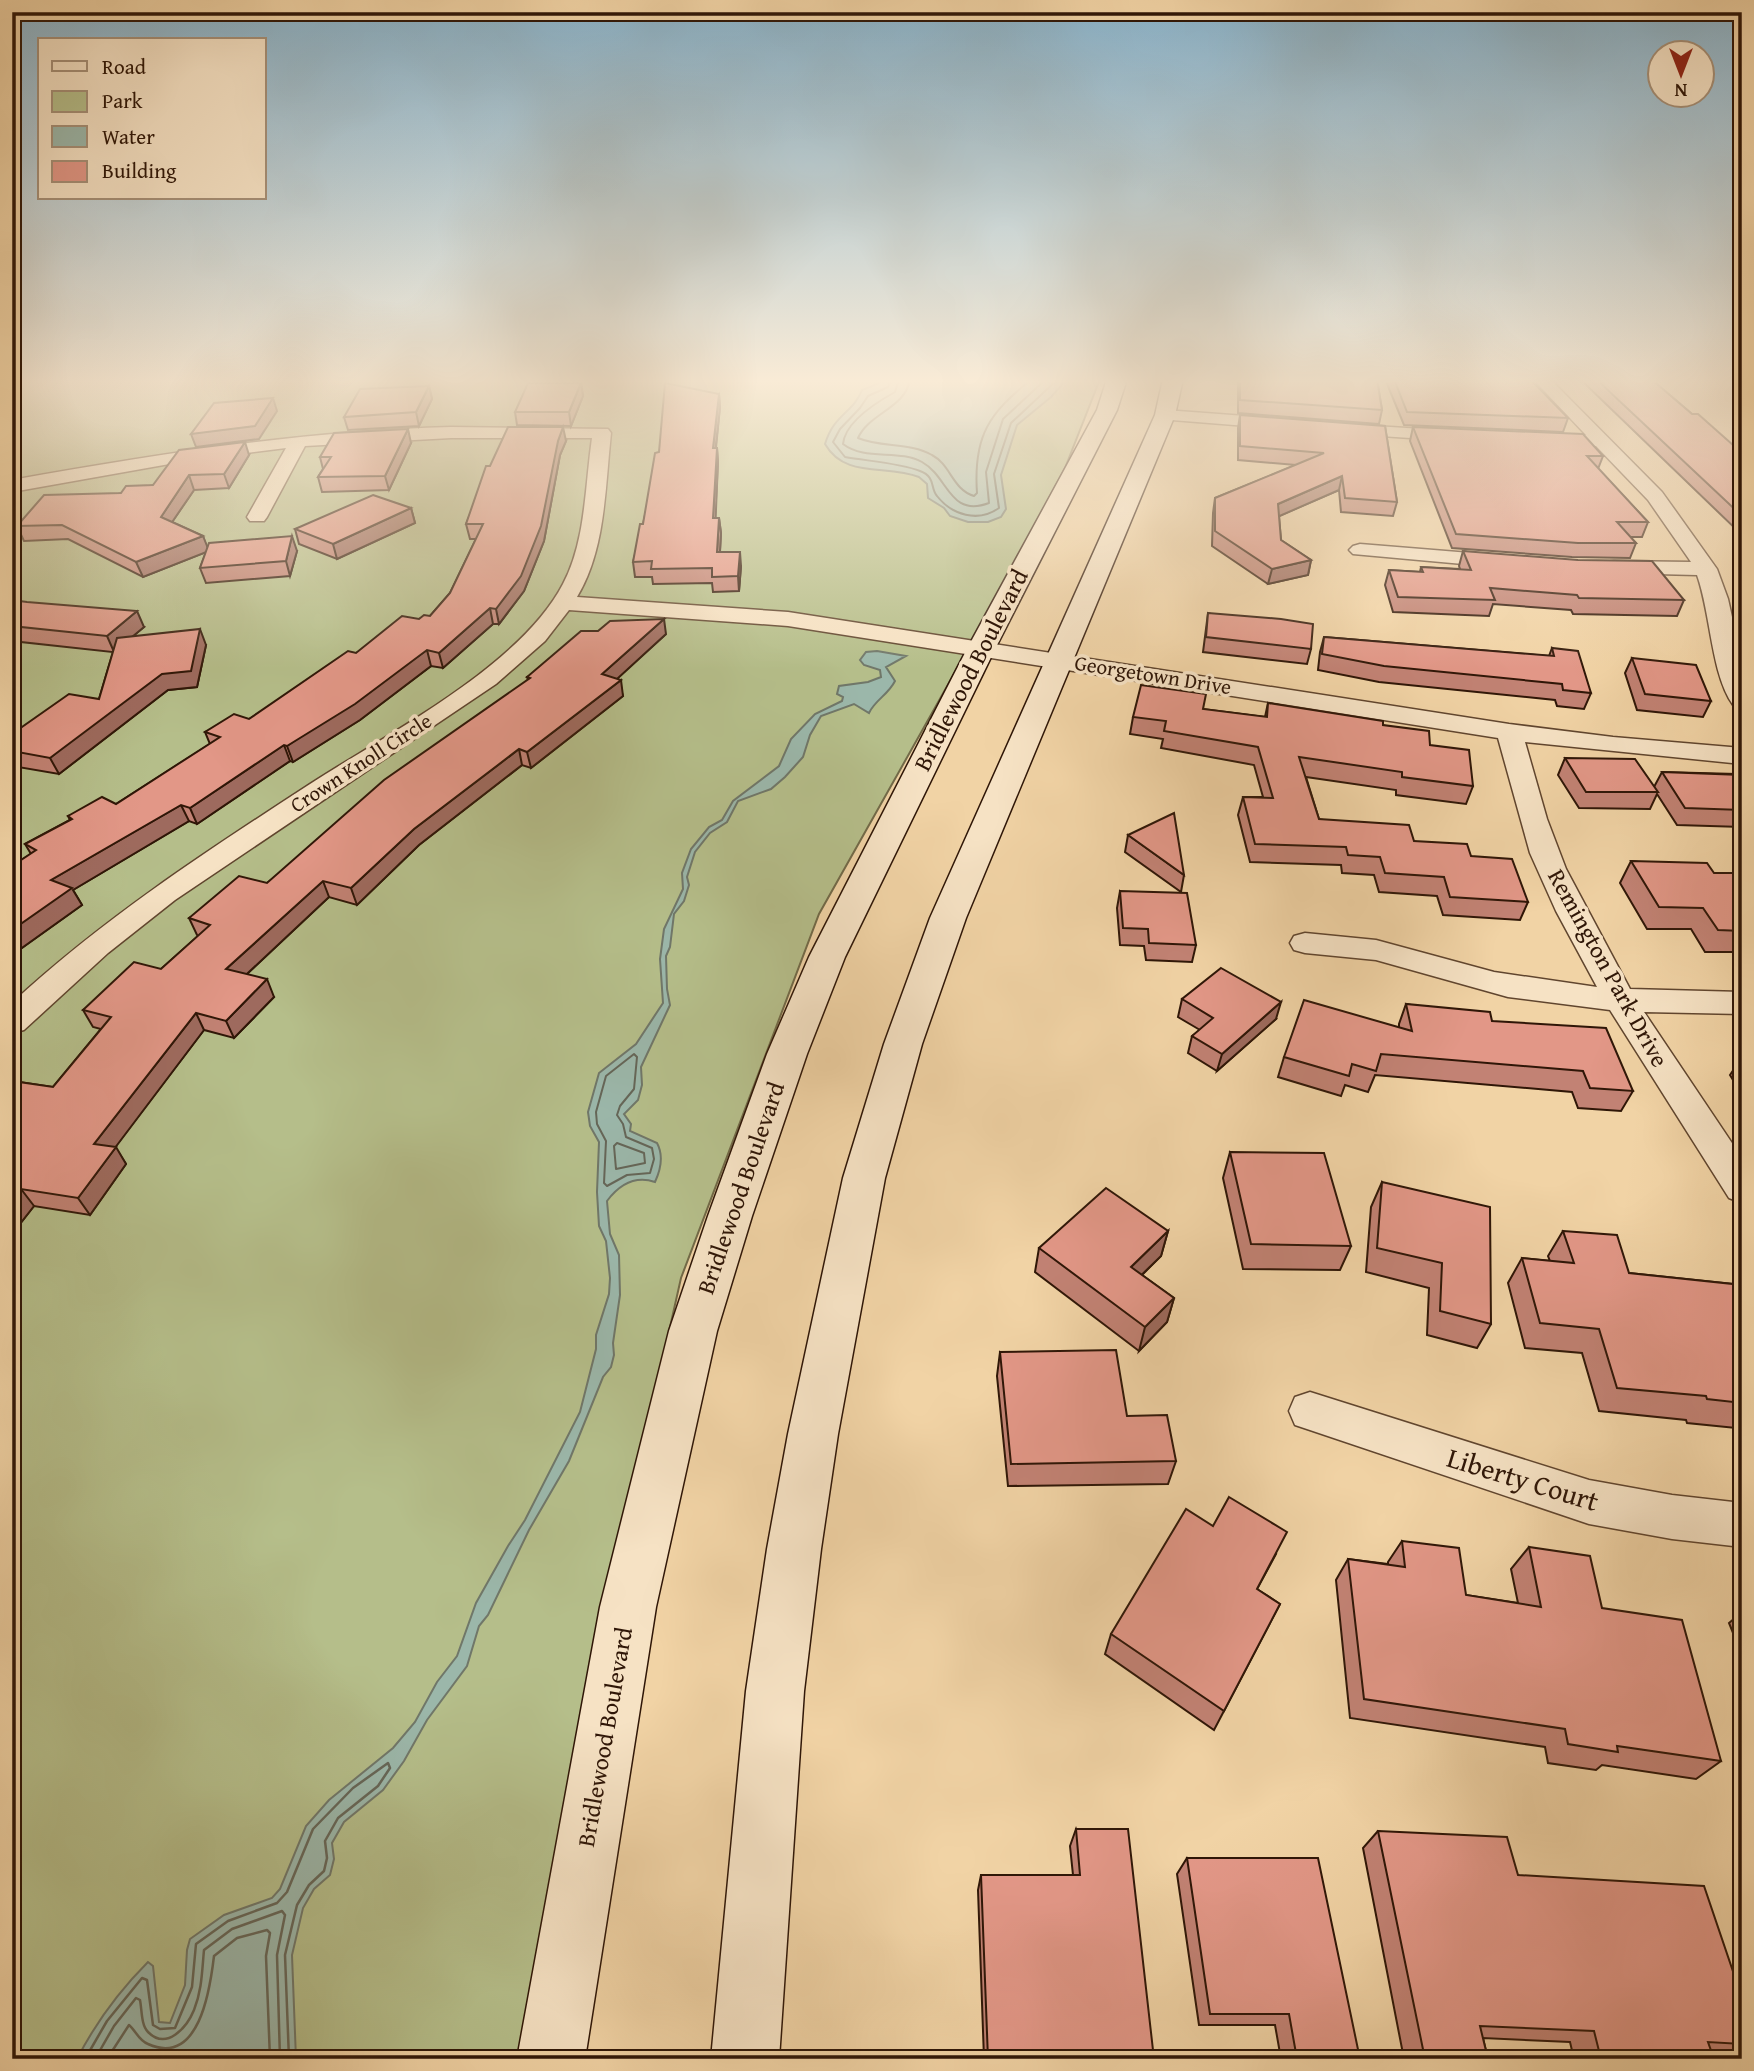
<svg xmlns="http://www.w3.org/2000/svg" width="1754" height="2071" viewBox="0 0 1754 2071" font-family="'Gentium Book Plus',serif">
  <rect width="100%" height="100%" fill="#f1d3a5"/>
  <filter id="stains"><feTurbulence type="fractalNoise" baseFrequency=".00286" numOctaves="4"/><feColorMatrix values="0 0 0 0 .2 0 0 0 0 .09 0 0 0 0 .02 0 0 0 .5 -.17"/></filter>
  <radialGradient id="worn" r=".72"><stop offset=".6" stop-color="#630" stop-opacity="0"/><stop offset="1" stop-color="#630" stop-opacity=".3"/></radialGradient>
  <polygon fill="#b5be8a" stroke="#726a48" stroke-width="2" points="12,379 1100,379 1065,468 986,617 819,914 681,1278 582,1719 522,2059 12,2059"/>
  <g fill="#9bb7aa" stroke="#707769" stroke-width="2">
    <path d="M889 379H1067L1051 397 1017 425 1001 475 1006 509 1001 517 988 522H968L950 516 944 508 928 498 927 484 919 477C886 464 845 479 825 444 834 414 853 413 862 390Z"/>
    <path d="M877 651 906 656 886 667 895 681C888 695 875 700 869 713L854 704 821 716 810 735 803 757 785 777 771 789 738 801 727 822 710 833 695 852 687 877 689 885 684 901 674 914 670 947 666 956 667 989 670 1005 641 1067 642 1085 638 1100 624 1114 631 1124 630 1131 657 1143C664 1156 661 1169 655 1182 634 1175 619 1185 607 1201L610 1234 619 1255 620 1295 613 1343 614 1355 611 1367 603 1377 569 1461 529 1530 488 1615 479 1626 467 1666 427 1720 404 1761 383 1790 344 1822 332 1843 334 1859 330 1875 314 1889 303 1908 292 1955 296 2059H77C96 2022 119 1991 148 1962L153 1966 159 2022 170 2023 185 1985 187 1950 190 1939 224 1915 272 1898 280 1889 306 1826 329 1800 393 1748 415 1722 437 1682 457 1656 476 1603 508 1546 525 1520 580 1412 596 1349V1335L609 1294 610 1278 606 1241 599 1226 597 1192 599 1142 590 1126 588 1112 599 1073 636 1044 663 1003 660 959 664 929 683 889 682 873 691 849 709 827 722 820 733 801 779 766 791 739 815 714 842 701 843 697 837 694 839 686 868 682 881 677 880 670 864 665 860 660 866 652Z"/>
  </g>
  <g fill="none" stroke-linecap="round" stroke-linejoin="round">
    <g stroke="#656658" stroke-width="2">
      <path d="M891 379 888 387 868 396 860 408 840 429 833 442 845 457C867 461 900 463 920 471 936 477 930 488 937 496 952 515 978 523 999 508L994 474 1011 423 1058 379"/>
      <path d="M899 379 895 392C877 402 845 422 843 444 865 461 899 449 922 462 949 477 949 518 989 503L986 472 1003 419 1046 379"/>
      <path d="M910 379C906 408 869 413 858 438 881 448 910 442 932 455 951 465 952 489 974 496L977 493C973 436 989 413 1032 379"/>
      <polygon points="634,1054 637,1057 634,1089 620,1106 617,1115 623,1124 626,1137 652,1148 654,1159 650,1173 627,1175 607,1186 604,1183 606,1141 597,1124 596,1112 606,1076"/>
      <polygon points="617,1143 644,1153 645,1163 616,1169 614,1146"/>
    </g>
    <g stroke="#656658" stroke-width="2.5">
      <polyline points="85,2059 107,2021 142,1978 147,1980 153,2025 160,2029 175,2028 192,1987 196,1944 228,1921 277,1903 287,1892 313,1829 353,1788 388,1763 390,1768 378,1786 338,1818 325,1841 327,1858 324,1871 309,1885 297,1905 285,1955 289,2059"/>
      <path d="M95 2059 114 2026 136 1998 140 2000C142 2010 141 2025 148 2032 167 2051 187 2027 194 2010 202 1990 202 1971 204 1950L232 1929 282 1911 285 1915 277 1955 280 2059"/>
      <path d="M107 2059 129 2025C136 2031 139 2041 148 2044 199 2067 210 1990 214 1956L237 1938 267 1930 270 1933 266 1956 270 2059"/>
    </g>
    <g stroke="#60452e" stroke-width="3">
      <g id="street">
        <path d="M1533 379H1550L1662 492 1717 569 1728 599 1742 662V707L1733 705C1711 674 1711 614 1697 575L1614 573 1606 572 1603 567 1606 562 1614 561 1691 562 1648 500 1596 446 1538 444 1535 440 1538 436 1544 435H1586Z"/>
        <polygon points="1165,410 1284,419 1293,424 1284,429 1159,419 1156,415 1159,411"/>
        <polygon points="1342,424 1455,431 1464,436 1455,441 1336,433 1333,429 1336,425"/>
        <path d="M451 427 608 429 611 433C605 487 606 549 577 597L788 612 1509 724 1613 737 1742 748V764L1525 742 1547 819 1566 869 1630 989 1742 992V1014L1644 1012 1742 1158V1203L1729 1198 1610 1010 1508 997 1376 960 1305 953 1294 950 1290 943 1294 936 1305 933 1376 940 1494 972 1597 987 1556 911 1530 853 1498 738 788 626 569 610 545 641 496 684 175 900 108 953 24 1030 12 1033V1003C103 919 204 853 307 786 385 735 520 667 563 584 586 541 585 485 592 438H451L305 446 267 517 264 521H250L247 517 286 448 192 460 12 492V480C158 454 302 431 451 427Z"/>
        <polygon points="1360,544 1507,556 1515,557 1518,562 1515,567 1507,568 1353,554 1349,550 1353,546"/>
        <polygon points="1310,1392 1589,1480 1672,1495 1742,1503 1742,1547 1672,1539 1589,1524 1310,1430 1295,1425 1289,1411 1295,1397"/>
      </g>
    </g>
    <g stroke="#2f1607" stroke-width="3">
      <g id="secondary">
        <polygon points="1107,379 1127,379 1117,410 995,649 845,957 807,1054 752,1216 717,1331 656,1607 585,2059 517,2059 600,1607 669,1331 708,1216 767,1054 809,957 967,649 1097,410"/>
        <polygon points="1163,379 1183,379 1175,415 966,918 922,1044 885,1178 838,1434 821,1549 804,1691 779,2059 711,2059 746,1691 767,1549 788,1434 843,1178 884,1044 930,918 1155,415"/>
      </g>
    </g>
    <use href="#street" fill="#f6e2c4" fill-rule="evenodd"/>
    <use href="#secondary" fill="#f6e2c4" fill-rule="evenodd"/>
  </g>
  <g fill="#c28274" stroke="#2f1607" stroke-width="2">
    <polygon points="1238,379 1377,379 1382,410 1379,424 1238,413"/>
    <polygon points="1385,379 1530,379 1568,418 1563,432 1404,425"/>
    <polygon points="1580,379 1651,379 1692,414 1742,453 1741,455 1742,456 1742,535"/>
    <polygon points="581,383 583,396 571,426 517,425 515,412"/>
    <polygon points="429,386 432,399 419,426 348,430 344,417"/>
    <polygon points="719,394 720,407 716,448 717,448 718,462 715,518 719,518 721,533 720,552 741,566 739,591 713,592 712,583 653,584 652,577 635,577 633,562 643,524 659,452"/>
    <polygon points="1240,415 1385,426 1397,502 1393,516 1341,512 1339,490 1279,516 1281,540 1311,560 1308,575 1268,584 1212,546 1213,513 1215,498 1296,465 1238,460 1238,428"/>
    <polygon points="1413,427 1603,456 1598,469 1648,522 1642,537 1630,537 1636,543 1630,558 1572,557 1452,548 1410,441"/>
    <polygon points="566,441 560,455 544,541 524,591 499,624 493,624 443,668 431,666 360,720 293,762 290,761 197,824 189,821 73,890 82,905 19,950 12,948 12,866 31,854 25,844 70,820 68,816 116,804 210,744 205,732 249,719 356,653 419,619 430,616 450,593 476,539 470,539 466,524 490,466"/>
    <polygon points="411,443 389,490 322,492 318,477 323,469 320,457"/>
    <polygon points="249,455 229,488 194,490 172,522 203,536 207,548 297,551 290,576 206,583 200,568 206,552 143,577 68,539 24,541 17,526 121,493 153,485"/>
    <polygon points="411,508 415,523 337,559 299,544 295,529"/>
    <polygon points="1463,551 1684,600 1677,616 1573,614 1571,610 1493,604 1489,616 1393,612 1385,585 1389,570 1420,572 1421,567 1460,569 1459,566"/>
    <polygon points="12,600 144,627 132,637 206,645 197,687 168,690 59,774 12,766 12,734 99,699 113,652 12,641"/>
    <polygon points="1208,613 1311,649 1307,664 1203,652"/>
    <polygon points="666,634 617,678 623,696 531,768 522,765 419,845 357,905 329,897 247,974 274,997 234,1038 204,1030 115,1147 126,1164 90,1215 34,1206 12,1234 12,1081 53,1087 101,1029 93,1027 83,1010 161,969 198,936 197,935 189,918 267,883 528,680 527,677"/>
    <polygon points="1324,637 1549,656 1552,648 1591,693 1584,709 1557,706 1555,700 1379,682 1318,670 1320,652"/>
    <polygon points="1632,658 1711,701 1703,717 1637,710 1625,673"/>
    <polygon points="1268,703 1383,725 1430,745 1473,786 1466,804 1396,795 1396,790 1306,777 1319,819 1414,841 1471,856 1528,902 1520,920 1443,915 1437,896 1379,892 1374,875 1342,873 1341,865 1250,862 1238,815 1243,797 1263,797 1254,765 1161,748 1163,739 1130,734 1133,717 1203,709 1265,717"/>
    <polygon points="1565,758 1654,787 1662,772 1737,774 1740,768 1742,768 1742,827 1677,825 1657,794 1650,809 1579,808 1558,775"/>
    <polygon points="1128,835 1184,875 1181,892 1125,852"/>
    <polygon points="1631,861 1714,873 1742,873 1742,950 1740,952 1705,952 1691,929 1647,929 1620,883"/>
    <polygon points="1120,891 1196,945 1192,962 1146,960 1144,946 1120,945 1117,908"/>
    <polygon points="1182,999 1276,1019 1217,1071 1188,1053 1192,1036 1200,1030 1178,1017"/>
    <polygon points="1406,1004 1492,1021 1633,1091 1621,1111 1578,1108 1572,1092 1375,1075 1368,1092 1345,1085 1341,1096 1278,1077 1284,1057 1399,1027 1399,1024"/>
    <polygon points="1742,1057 1742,1095 1730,1075"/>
    <polygon points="1230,1152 1351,1246 1340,1270 1243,1269 1223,1178"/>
    <polygon points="1382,1182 1491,1324 1477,1348 1427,1335 1429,1288 1366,1272 1371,1207"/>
    <polygon points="1168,1231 1161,1256 1142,1275 1174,1298 1167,1322 1139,1351 1035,1272 1039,1248"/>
    <polygon points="1563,1231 1629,1273 1742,1285 1742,1422 1736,1428 1687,1423 1686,1420 1599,1411 1582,1353 1525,1348 1508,1283 1522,1258 1550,1261 1548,1256"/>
    <polygon points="1000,1352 1127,1416 1176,1461 1168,1484 1008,1486 997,1376"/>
    <polygon points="1213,1526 1276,1554 1257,1589 1280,1604 1214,1730 1105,1654 1111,1634"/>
    <polygon points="1402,1541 1466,1595 1518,1603 1511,1569 1529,1547 1602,1608 1721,1761 1696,1779 1602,1765 1596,1770 1548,1763 1545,1747 1350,1718 1336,1580 1348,1559 1388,1564 1388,1562"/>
    <polygon points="1742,1612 1742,1655 1729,1623"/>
    <polygon points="1076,1829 1154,2059 984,2059 978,1890 981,1875 1073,1875 1070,1846"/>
    <polygon points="1378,1831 1518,1875 1742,1998 1742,2051 1728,2056 1713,2055 1714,2059 1574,2059 1570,2042 1483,2038 1488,2059 1404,2059 1363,1848"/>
    <polygon points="1187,1858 1360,2059 1281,2059 1275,2025 1199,2025 1177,1874"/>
  </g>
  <g fill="#9e6a5e" stroke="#2f1607" stroke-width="2">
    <polygon points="581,383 583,396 571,426 569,412"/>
    <polygon points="429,386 432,399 419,426 416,412"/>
    <polygon points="719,394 720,407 714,462 713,448"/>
    <polygon points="273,398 277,411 259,439 196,447 191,434"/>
    <polygon points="563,427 566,441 560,455 544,541 524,591 499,624 496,609"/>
    <polygon points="408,429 411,443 389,490 385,476"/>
    <polygon points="245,442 249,455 229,488 224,474"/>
    <polygon points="717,448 718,462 715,533 713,518"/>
    <polygon points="189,475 194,490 166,531 161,517"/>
    <polygon points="1342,476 1339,490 1275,518 1278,504"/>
    <polygon points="411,508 415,523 337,559 333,544"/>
    <polygon points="719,518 721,533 719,567 717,552"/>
    <polygon points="203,536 209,551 143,577 136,562"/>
    <polygon points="292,536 297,551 290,576 286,561"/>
    <polygon points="740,552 741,566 739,591 738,576"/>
    <polygon points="1311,560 1308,575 1268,584 1272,569"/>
    <polygon points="490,608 493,624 443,668 439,653"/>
    <polygon points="137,611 144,627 114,652 107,636"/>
    <polygon points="664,619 666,634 605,690 602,674"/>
    <polygon points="200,629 206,645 197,687 168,690 59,774 50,758"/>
    <polygon points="427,650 431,666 360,720 293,762 287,746"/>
    <polygon points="621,680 623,696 531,768 527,752"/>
    <polygon points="284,745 290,761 197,824 190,808"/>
    <polygon points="519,749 522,765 419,845 357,905 351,888 414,829"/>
    <polygon points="181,805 189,821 73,890 82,905 19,950 12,939 12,930 51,880"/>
    <polygon points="323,881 329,897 234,986 226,969"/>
    <polygon points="267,979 274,997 234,1038 226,1021"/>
    <polygon points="1281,1002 1276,1019 1217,1071 1222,1054"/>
    <polygon points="196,1013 204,1030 105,1161 94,1144"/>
    <polygon points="116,1147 126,1164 90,1215 78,1198"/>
    <polygon points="21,1189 34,1206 12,1234 12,1200"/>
    <polygon points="1168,1231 1161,1256 1125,1291 1131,1267"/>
    <polygon points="1174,1298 1167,1322 1139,1351 1145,1327"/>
  </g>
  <g fill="#e29787" stroke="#2f1607" stroke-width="2">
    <polygon points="1240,379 1377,379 1382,410 1240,400"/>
    <polygon points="1394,379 1530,379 1568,418 1407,412"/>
    <polygon points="1596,379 1651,379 1692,414 1698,414 1742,453 1738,453 1742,456 1742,516"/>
    <polygon points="528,383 581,383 569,412 515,412"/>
    <polygon points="665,383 719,394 713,448 717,448 713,518 719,518 717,552 740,552 738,576 712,577 712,568 651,569 652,561 633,562 640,524 643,524 655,453 659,452"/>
    <polygon points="429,386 416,412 344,417 360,389"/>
    <polygon points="273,398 255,426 191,434 214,403"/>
    <polygon points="1240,415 1385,426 1397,502 1345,498 1342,476 1278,504 1281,540 1311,560 1272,569 1215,531 1215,498 1324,453 1240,446"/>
    <polygon points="508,427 563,427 558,441 541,526 521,576 496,609 490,608 439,653 427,650 355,704 287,746 284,745 190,808 181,805 51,880 72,888 12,930 12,866 36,850 25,844 72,819 68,816 102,797 116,804 220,737 205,732 234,714 249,719 348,651 356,653 402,616 419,619 424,615 430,616 450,593 483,524 466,524 486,466 490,466"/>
    <polygon points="1413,427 1583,434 1603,456 1587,456 1648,522 1617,522 1636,543 1578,543 1456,534"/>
    <polygon points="408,429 385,476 318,477 331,457 320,457 334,433"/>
    <polygon points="245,442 224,474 189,475 161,517 203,536 136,562 62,525 17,526 44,495 121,493 126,486 153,485 179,450"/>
    <polygon points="373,495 411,508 333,544 295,529"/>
    <polygon points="292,536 286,561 200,568 209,543"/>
    <polygon points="1463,551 1578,560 1652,561 1684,600 1579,598 1577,595 1490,588 1495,600 1398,597 1389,570 1423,572 1421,567 1471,570"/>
    <polygon points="12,600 27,602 137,611 107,636 12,626"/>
    <polygon points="1208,613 1281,619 1313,624 1311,649 1206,637"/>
    <polygon points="664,619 602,674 621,680 527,752 519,749 414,829 351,888 323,881 226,969 267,979 226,1021 196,1013 94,1144 116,1147 78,1198 21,1189 12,1200 12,1081 53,1087 111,1017 83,1010 134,962 161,969 210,925 189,918 239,876 267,883 384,780 530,678 527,677 581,631 598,631 610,621"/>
    <polygon points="200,629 191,671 162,674 50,758 12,751 12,734 69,694 99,699 117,638"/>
    <polygon points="1324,637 1554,656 1552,648 1578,651 1591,693 1563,690 1562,684 1384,666 1322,654"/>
    <polygon points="1632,658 1696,665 1711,701 1645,694"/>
    <polygon points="1141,685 1206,694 1203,709 1267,717 1268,703 1383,721 1383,725 1429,731 1430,745 1469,750 1473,786 1402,777 1402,772 1299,757 1319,819 1409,825 1414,841 1467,844 1471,856 1512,859 1528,902 1450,897 1444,877 1385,873 1380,857 1348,855 1346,847 1255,844 1243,797 1273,798 1258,747 1164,731 1166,721 1133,717"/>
    <polygon points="1565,758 1635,759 1658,792 1586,792"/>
    <polygon points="1662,772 1742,775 1742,810 1685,808"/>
    <polygon points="1174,813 1184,875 1128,835"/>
    <polygon points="1631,861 1707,863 1714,873 1742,873 1742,931 1718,930 1703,908 1659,907"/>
    <polygon points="1120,891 1187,893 1196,945 1149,943 1148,929 1123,928"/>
    <polygon points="1221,968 1281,1002 1222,1054 1192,1036 1213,1018 1182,999"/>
    <polygon points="1304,1000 1412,1031 1406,1004 1490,1012 1492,1021 1606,1028 1633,1091 1590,1088 1583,1071 1381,1054 1376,1071 1352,1064 1349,1076 1284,1057"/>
    <polygon points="1230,1152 1324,1153 1351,1246 1251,1244"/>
    <polygon points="1382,1182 1490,1207 1491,1324 1440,1311 1442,1263 1377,1248"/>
    <polygon points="1106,1188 1168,1231 1131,1267 1174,1298 1145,1327 1039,1248"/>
    <polygon points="1563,1231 1617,1235 1629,1273 1742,1285 1742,1354 1739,1353 1742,1361 1742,1403 1707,1399 1706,1396 1617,1388 1599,1329 1540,1323 1522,1258 1574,1263"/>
    <polygon points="1116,1350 1127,1416 1167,1415 1176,1461 1011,1464 1000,1352"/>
    <polygon points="1229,1497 1287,1532 1257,1589 1280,1604 1224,1711 1111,1634 1186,1509 1213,1526"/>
    <polygon points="1402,1541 1459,1548 1466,1595 1541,1607 1529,1547 1590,1556 1602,1608 1682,1620 1721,1761 1617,1746 1618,1752 1568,1744 1565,1729 1364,1699 1348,1559 1405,1567"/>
    <polygon points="1076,1829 1128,1829 1154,2059 988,2059 981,1875 1080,1875"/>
    <polygon points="1378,1831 1507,1837 1518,1875 1704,1886 1742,1998 1742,2044 1708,2042 1714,2059 1601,2059 1594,2031 1480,2026 1488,2059 1425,2059"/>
    <polygon points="1187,1858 1318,1858 1360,2059 1297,2059 1289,2014 1210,2014"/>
  </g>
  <linearGradient id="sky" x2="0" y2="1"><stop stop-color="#89b5cf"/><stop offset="0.57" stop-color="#f9ebd6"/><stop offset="1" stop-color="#f9ebd6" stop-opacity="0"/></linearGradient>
  <rect width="1754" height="669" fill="url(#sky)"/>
  <g text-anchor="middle" stroke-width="7" stroke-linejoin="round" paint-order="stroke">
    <g font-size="21" fill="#2f1607" stroke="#f6e2c4">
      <text transform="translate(1153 675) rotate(9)" y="7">Georgetown Drive</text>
      <text transform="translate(361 763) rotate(-33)" y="7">Crown Knoll Circle</text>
    </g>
    <g font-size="24" fill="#2f1607" stroke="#f6e2c4">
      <text transform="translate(971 670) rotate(-63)" y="8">Bridlewood Boulevard</text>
      <text transform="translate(1608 968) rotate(61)" y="8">Remington Park Drive</text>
      <text transform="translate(741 1188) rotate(-71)" y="8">Bridlewood Boulevard</text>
      <text transform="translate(605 1737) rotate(-80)" y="8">Bridlewood Boulevard</text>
    </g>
    <g font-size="28" fill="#2f1607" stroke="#f6e2c4">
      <text transform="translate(1523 1479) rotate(17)" y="10">Liberty Court</text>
    </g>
  </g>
  <rect width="1754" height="2071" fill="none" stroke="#f1d3a5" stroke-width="42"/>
  <rect x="14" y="14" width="1726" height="2043" fill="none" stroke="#2f1607" stroke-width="3.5"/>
  <rect x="21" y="21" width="1712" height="2029" fill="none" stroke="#2f1607" stroke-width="2"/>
  <rect x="38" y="38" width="228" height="161" fill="#f6e2c4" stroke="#a69078" stroke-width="2"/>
  <rect x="52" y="61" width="35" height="10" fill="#f6e2c4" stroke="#a69078" stroke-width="2"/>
  <text x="102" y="74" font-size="21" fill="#2f1607">Road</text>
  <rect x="52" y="91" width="35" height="21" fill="#b5be8a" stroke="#a69078" stroke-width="2"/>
  <text x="102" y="108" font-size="21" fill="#2f1607">Park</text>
  <rect x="52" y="126" width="35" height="21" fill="#9bb7aa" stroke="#a69078" stroke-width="2"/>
  <text x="102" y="144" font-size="21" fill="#2f1607">Water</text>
  <rect x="52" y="161" width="35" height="21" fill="#e29787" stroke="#a69078" stroke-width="2"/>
  <text x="102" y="178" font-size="21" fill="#2f1607">Building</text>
  <g transform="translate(1681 74) rotate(180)"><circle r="33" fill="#f6e2c4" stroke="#a69078" stroke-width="2"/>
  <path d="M0-5L12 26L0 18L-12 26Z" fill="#8f2418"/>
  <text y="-10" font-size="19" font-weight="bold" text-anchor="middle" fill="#2f1607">N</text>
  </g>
  <rect width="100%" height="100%" filter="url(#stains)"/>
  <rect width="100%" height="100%" fill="url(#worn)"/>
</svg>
